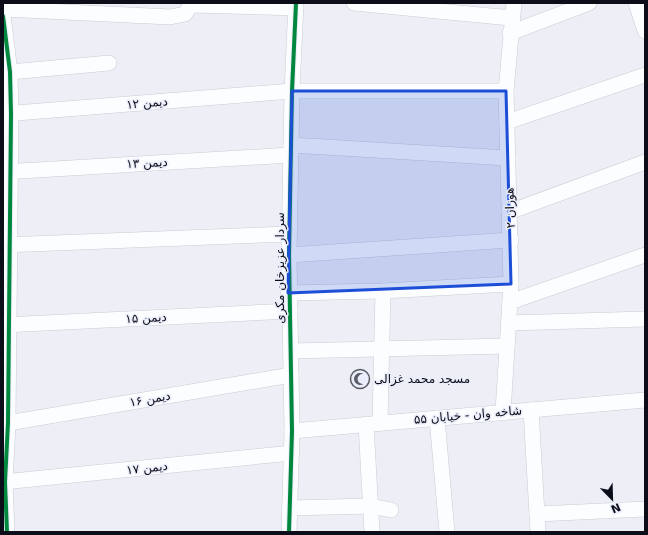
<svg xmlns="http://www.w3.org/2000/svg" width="648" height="535" viewBox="0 0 648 535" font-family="'DejaVu Sans',Vazirmatn,sans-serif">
  <rect width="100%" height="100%" fill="#eeeff6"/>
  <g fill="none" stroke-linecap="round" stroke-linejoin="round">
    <g stroke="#c9cbd4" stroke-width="16">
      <g id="minor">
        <polyline points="354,3 511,18"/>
        <polyline points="636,3 645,31"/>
        <polyline points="191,5 296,8"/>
        <polyline points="3,9 170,17 185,14 192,3"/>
        <polyline points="3,16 10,72 11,114 8,423 5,482 7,532"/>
        <polyline points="510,33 589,3"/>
        <polyline points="10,72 109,63"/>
        <polyline points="3,114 292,91 506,91"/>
        <polyline points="507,122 645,75"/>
        <polyline points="291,145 508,158"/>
        <polyline points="3,172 291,155"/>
        <polyline points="509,212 645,162"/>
        <polyline points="3,245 289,234"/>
        <polyline points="289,255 511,240"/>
        <polyline points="288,293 383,291 511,284"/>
        <polyline points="510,302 645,255"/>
        <polyline points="509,323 645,319"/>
        <polyline points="3,325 290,311"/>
        <polyline points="291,351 507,346"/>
        <polyline points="531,410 538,532"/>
        <polyline points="503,412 511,284 506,91 514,3"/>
        <polyline points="437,418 447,532"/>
        <polyline points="8,423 291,375"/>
        <polyline points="380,423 383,291"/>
        <polyline points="366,424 372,532"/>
        <polyline points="292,431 645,400"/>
        <polyline points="3,482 292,453"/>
        <polyline points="290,508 370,506 391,510"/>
        <polyline points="537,514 645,509"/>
        <polyline points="289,532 292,431 289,255 292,91 296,3"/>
      </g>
    </g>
    <use href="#minor" stroke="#fcfdfe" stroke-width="15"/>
    <g stroke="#eaedfa" stroke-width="6">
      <g id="cycleway">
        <polyline points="3,16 10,72 11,114 8,423 5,482 7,532"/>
        <polyline points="289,532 292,431 289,255 292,91 296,3"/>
      </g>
    </g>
    <use href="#cycleway" stroke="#00873e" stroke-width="4"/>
  </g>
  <path fill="#1d4ed8" fill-opacity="0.2" stroke="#1d4ed8" stroke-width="3" stroke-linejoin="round" d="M292 91H506L511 284 288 293Z"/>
  <defs>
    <g id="mosque-ring" transform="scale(1)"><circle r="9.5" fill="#eaedfa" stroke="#5a5c66" stroke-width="1.5"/><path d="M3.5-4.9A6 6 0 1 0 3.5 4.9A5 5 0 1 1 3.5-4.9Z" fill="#5a5c66"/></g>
  </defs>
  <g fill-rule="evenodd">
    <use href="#mosque-ring" x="360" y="379"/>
  </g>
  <g text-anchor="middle" stroke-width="3" stroke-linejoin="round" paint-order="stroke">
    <g font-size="12" fill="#0b0d18" stroke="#eaedfa">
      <text transform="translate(147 103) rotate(-5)" y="4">دیمن ۱۲</text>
      <text transform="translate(147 163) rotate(-3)" y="4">دیمن ۱۳</text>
      <text transform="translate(510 208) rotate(-92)" y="4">هوزان ۲</text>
      <text transform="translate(280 268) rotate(-90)" y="4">سردار عزیزخان مکری</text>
      <text transform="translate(146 318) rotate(-3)" y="4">دیمن ۱۵</text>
      <text transform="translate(150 399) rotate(-10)" y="4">دیمن ۱۶</text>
      <text transform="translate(468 415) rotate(-5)" y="4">شاخه وان - خیابان ۵۵</text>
      <text transform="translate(147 468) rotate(-6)" y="4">دیمن ۱۷</text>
    </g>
    <g font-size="12" fill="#0b0d18" stroke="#eaedfa" text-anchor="start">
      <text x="374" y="383">مسجد محمد غزالی</text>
    </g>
  </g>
  <rect width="648" height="535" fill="none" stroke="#0b0d18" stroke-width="8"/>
  <g transform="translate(612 499) rotate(157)" stroke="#eaedfa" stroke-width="3" paint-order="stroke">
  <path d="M0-3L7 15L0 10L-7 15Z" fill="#0b0d18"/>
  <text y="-6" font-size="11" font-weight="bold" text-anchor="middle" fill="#0b0d18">N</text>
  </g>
</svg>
